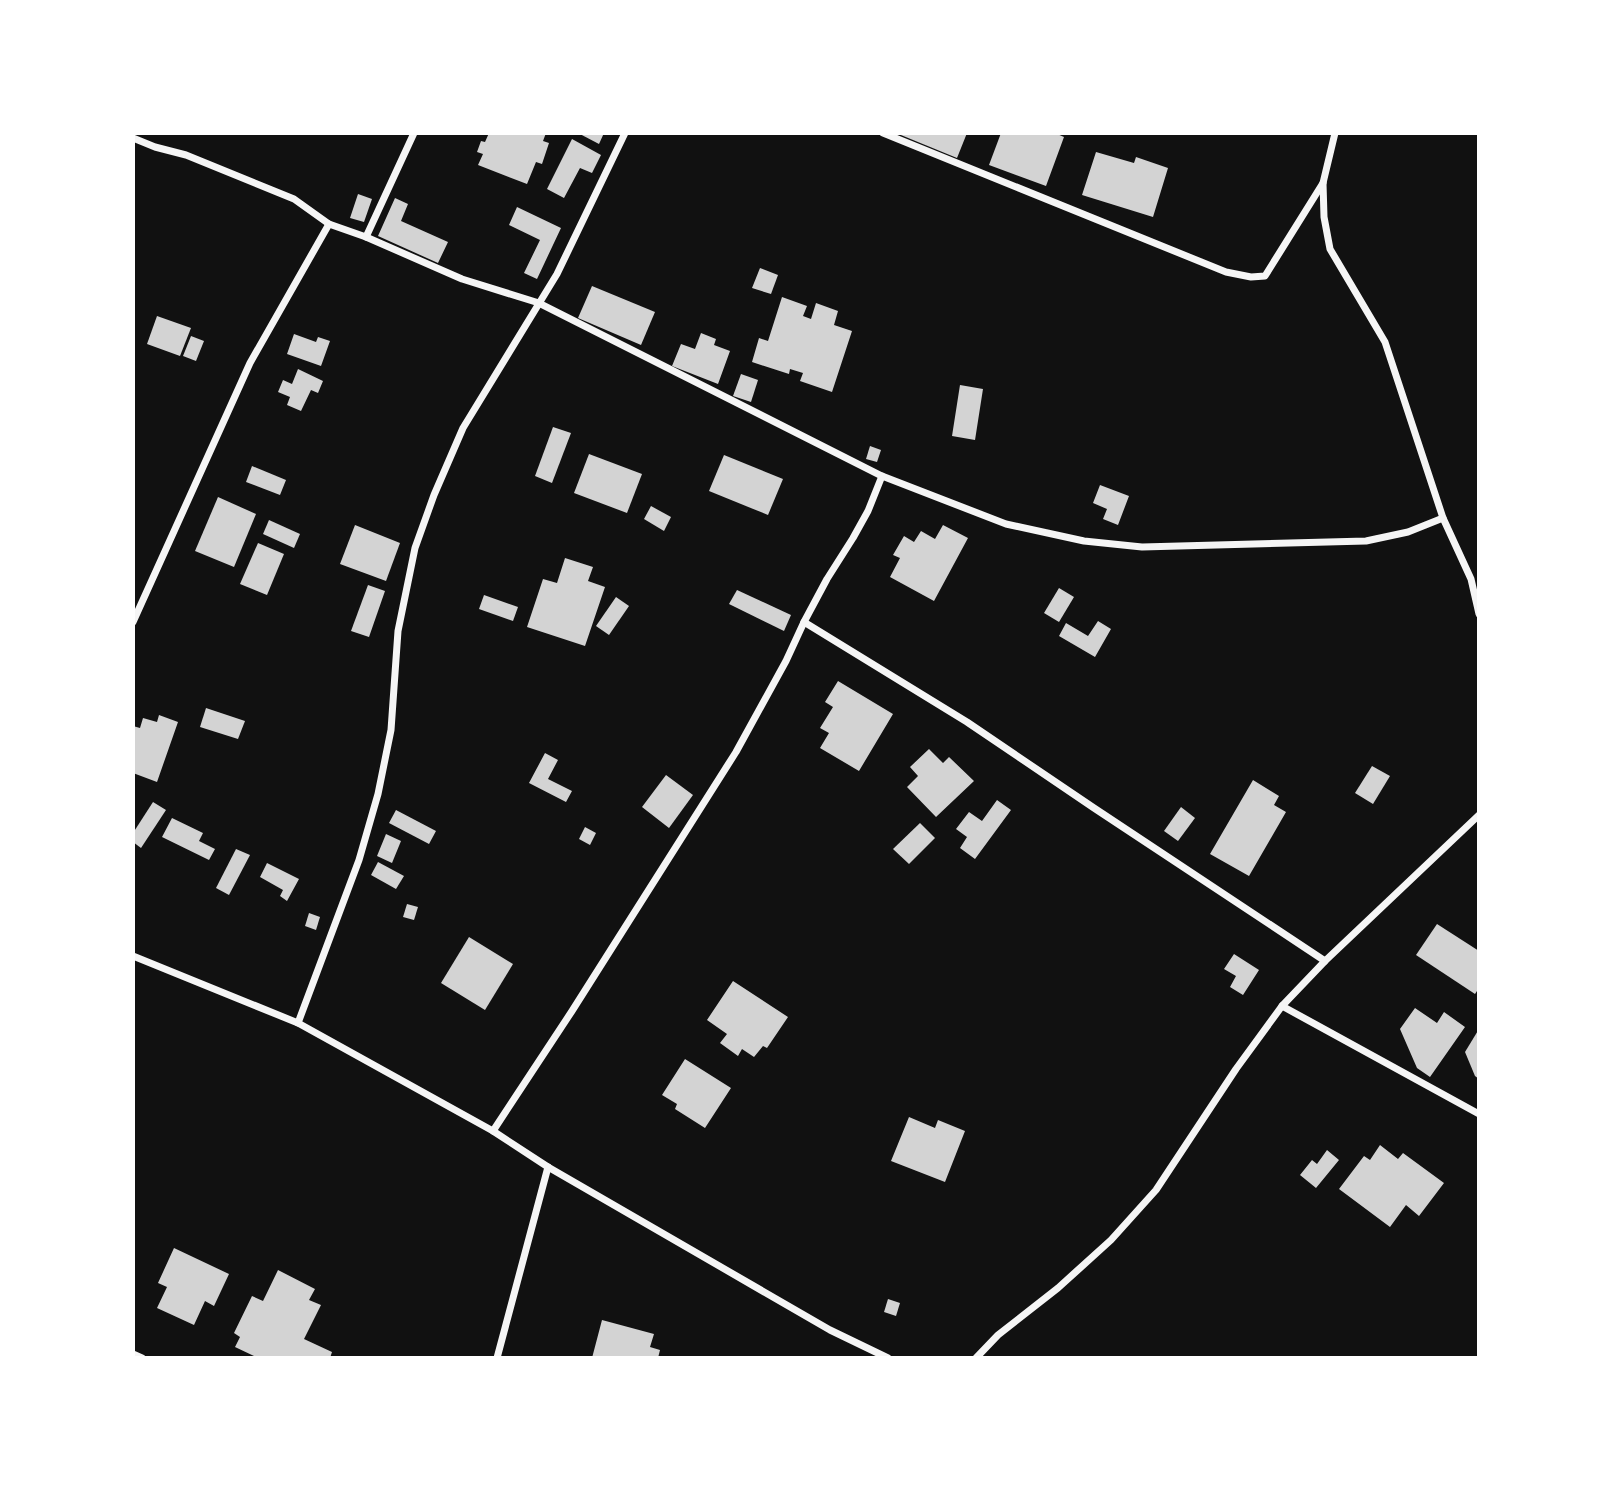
<svg xmlns="http://www.w3.org/2000/svg" width="1612" height="1491" viewBox="0 0 1612 1491" font-family="'DM Sans',sans-serif">
  <rect width="100%" height="100%" fill="#111"/>
  <g fill="#d3d3d3">
    <polygon points="489,133 546,133 543,141 549,143 542,164 536,162 527,184 478,165 483,154 477,152 481,141 485,142"/>
    <polygon points="578,133 604,133 599,144"/>
    <polygon points="896,133 967,133 957,158"/>
    <polygon points="1001,133 1029,133 1035,135 1036,133 1055,133 1064,137 1046,186 989,165"/>
    <polygon points="572,139 601,155 592,173 580,168 564,198 547,189"/>
    <polygon points="1096,152 1134,163 1136,157 1168,168 1153,217 1082,195"/>
    <polygon points="358,194 372,199 364,222 350,218"/>
    <polygon points="395,198 408,204 401,221 448,242 438,263 378,236"/>
    <polygon points="517,207 561,228 537,279 524,273 540,240 509,225"/>
    <polygon points="760,268 778,275 771,294 752,288"/>
    <polygon points="592,286 655,312 641,345 578,318"/>
    <polygon points="782,297 807,306 803,316 811,319 816,303 838,311 834,325 852,331 832,392 800,381 803,373 790,369 789,374 752,362 759,338 768,341"/>
    <polygon points="157,316 191,328 180,356 147,344"/>
    <polygon points="701,333 716,339 714,345 730,351 718,384 672,366 681,344 695,349"/>
    <polygon points="294,334 316,342 318,337 330,341 321,366 287,354"/>
    <polygon points="191,336 204,341 196,361 183,356"/>
    <polygon points="298,369 323,381 318,393 311,390 301,411 287,405 290,397 278,392 283,380 292,384"/>
    <polygon points="741,374 758,380 751,402 733,396"/>
    <polygon points="960,385 983,389 975,440 952,436"/>
    <polygon points="553,427 571,433 552,483 535,476"/>
    <polygon points="870,446 881,450 877,462 866,459"/>
    <polygon points="589,454 642,474 627,513 574,493"/>
    <polygon points="724,455 783,479 768,515 709,491"/>
    <polygon points="252,466 286,480 280,495 246,482"/>
    <polygon points="1100,485 1129,496 1118,525 1103,519 1107,509 1093,503"/>
    <polygon points="218,497 256,514 234,567 195,551"/>
    <polygon points="651,506 671,517 664,531 644,519"/>
    <polygon points="269,520 300,534 294,548 263,534"/>
    <polygon points="355,525 400,543 386,581 340,564"/>
    <polygon points="943,525 968,538 934,601 890,577 900,558 893,555 904,536 914,542 921,531 935,539"/>
    <polygon points="258,543 284,554 267,595 240,584"/>
    <polygon points="565,558 593,567 588,581 605,587 585,646 527,627 543,579 557,583"/>
    <polygon points="368,585 385,591 369,637 351,631"/>
    <polygon points="1059,588 1074,597 1059,622 1044,613"/>
    <polygon points="737,590 791,615 784,631 729,604"/>
    <polygon points="484,595 518,607 513,621 479,609"/>
    <polygon points="616,597 629,606 609,635 596,626"/>
    <polygon points="1098,621 1111,629 1095,657 1059,636 1066,623 1088,636"/>
    <polygon points="838,681 893,714 859,771 820,748 829,733 820,728 833,707 825,702"/>
    <polygon points="206,708 245,721 238,739 200,727"/>
    <polygon points="159,715 178,722 157,782 133,773 133,726 140,728 143,718 157,722"/>
    <polygon points="929,749 943,763 949,757 974,781 936,817 907,787 918,776 910,767"/>
    <polygon points="545,753 558,760 548,779 572,791 566,802 529,783"/>
    <polygon points="1372,766 1390,776 1373,804 1355,793"/>
    <polygon points="666,775 693,795 669,828 642,807"/>
    <polygon points="1253,780 1279,796 1274,805 1286,812 1249,876 1210,854"/>
    <polygon points="997,800 1011,810 975,859 960,848 967,837 956,829 969,812 982,821"/>
    <polygon points="153,802 166,810 141,848 133,842 133,833"/>
    <polygon points="1181,807 1195,818 1178,841 1164,831"/>
    <polygon points="396,810 436,831 429,844 389,823"/>
    <polygon points="172,818 203,833 199,841 215,849 209,860 162,837"/>
    <polygon points="920,823 935,838 909,864 893,849"/>
    <polygon points="585,827 596,833 590,845 579,839"/>
    <polygon points="386,834 401,841 392,863 377,856"/>
    <polygon points="236,849 250,855 229,895 216,888"/>
    <polygon points="378,862 404,876 396,889 371,875"/>
    <polygon points="267,863 299,879 287,901 280,896 283,890 260,877"/>
    <polygon points="407,904 418,907 414,920 403,917"/>
    <polygon points="309,913 320,917 316,930 305,926"/>
    <polygon points="1437,924 1479,951 1479,988 1475,994 1416,955"/>
    <polygon points="469,937 513,964 485,1010 441,983"/>
    <polygon points="1234,954 1259,970 1243,995 1230,987 1236,976 1224,969"/>
    <polygon points="733,981 788,1017 767,1048 763,1046 754,1057 742,1049 738,1056 720,1043 727,1034 707,1020"/>
    <polygon points="1415,1008 1437,1023 1444,1012 1465,1027 1430,1077 1417,1068 1400,1029"/>
    <polygon points="1479,1029 1479,1079 1475,1076 1465,1052"/>
    <polygon points="685,1059 731,1088 705,1128 675,1109 677,1104 662,1095"/>
    <polygon points="909,1117 935,1128 938,1120 965,1131 945,1182 891,1161"/>
    <polygon points="1380,1145 1398,1159 1403,1153 1444,1183 1419,1216 1406,1205 1390,1227 1339,1189 1364,1156 1370,1160"/>
    <polygon points="1327,1150 1339,1160 1316,1188 1300,1175 1312,1160 1317,1164"/>
    <polygon points="174,1248 229,1274 214,1306 205,1301 194,1325 157,1308 167,1287 158,1283"/>
    <polygon points="278,1270 315,1289 309,1300 321,1305 304,1339 332,1352 330,1358 253,1358 254,1356 235,1347 240,1337 234,1333 252,1296 263,1301"/>
    <polygon points="888,1299 900,1303 896,1316 884,1312"/>
    <polygon points="602,1320 654,1334 650,1347 660,1350 658,1358 592,1358"/>
  </g>
  <g fill="none" stroke-linecap="round" stroke-linejoin="round">
    <g stroke="#f5f5f5" stroke-width="7">
      <polyline points="883,133 1226,272 1251,277 1265,276 1323,183"/>
      <polyline points="1335,133 1323,183 1324,217 1330,249 1385,342 1443,518 1471,579 1479,614"/>
      <polyline points="133,138 155,147 186,155 294,199 329,224 366,237 462,279 539,303 882,476 1006,524 1084,541 1142,547 1366,541 1408,532 1443,518"/>
      <polyline points="366,237 414,133"/>
      <polyline points="133,622 250,363 329,224"/>
      <polyline points="804,622 967,722 1094,808 1325,961"/>
      <polyline points="133,956 298,1023 493,1131 548,1167 830,1330 888,1358"/>
      <polyline points="1282,1006 1479,1114"/>
      <polyline points="298,1023 359,860 378,794 391,730 398,631 415,548 434,495 463,428 557,274 625,133"/>
      <polyline points="493,1131 572,1011 736,752 786,661 804,622 827,579 853,538 868,511 882,476"/>
      <polyline points="133,1354 142,1358"/>
      <polyline points="497,1358 548,1167"/>
      <polyline points="976,1358 998,1335 1058,1288 1111,1240 1156,1190 1236,1069 1282,1006 1325,961 1479,815"/>
    </g>
  </g>
  <rect width="1612" height="1491" fill="none" stroke="#ffffff" stroke-width="270"/>
</svg>
